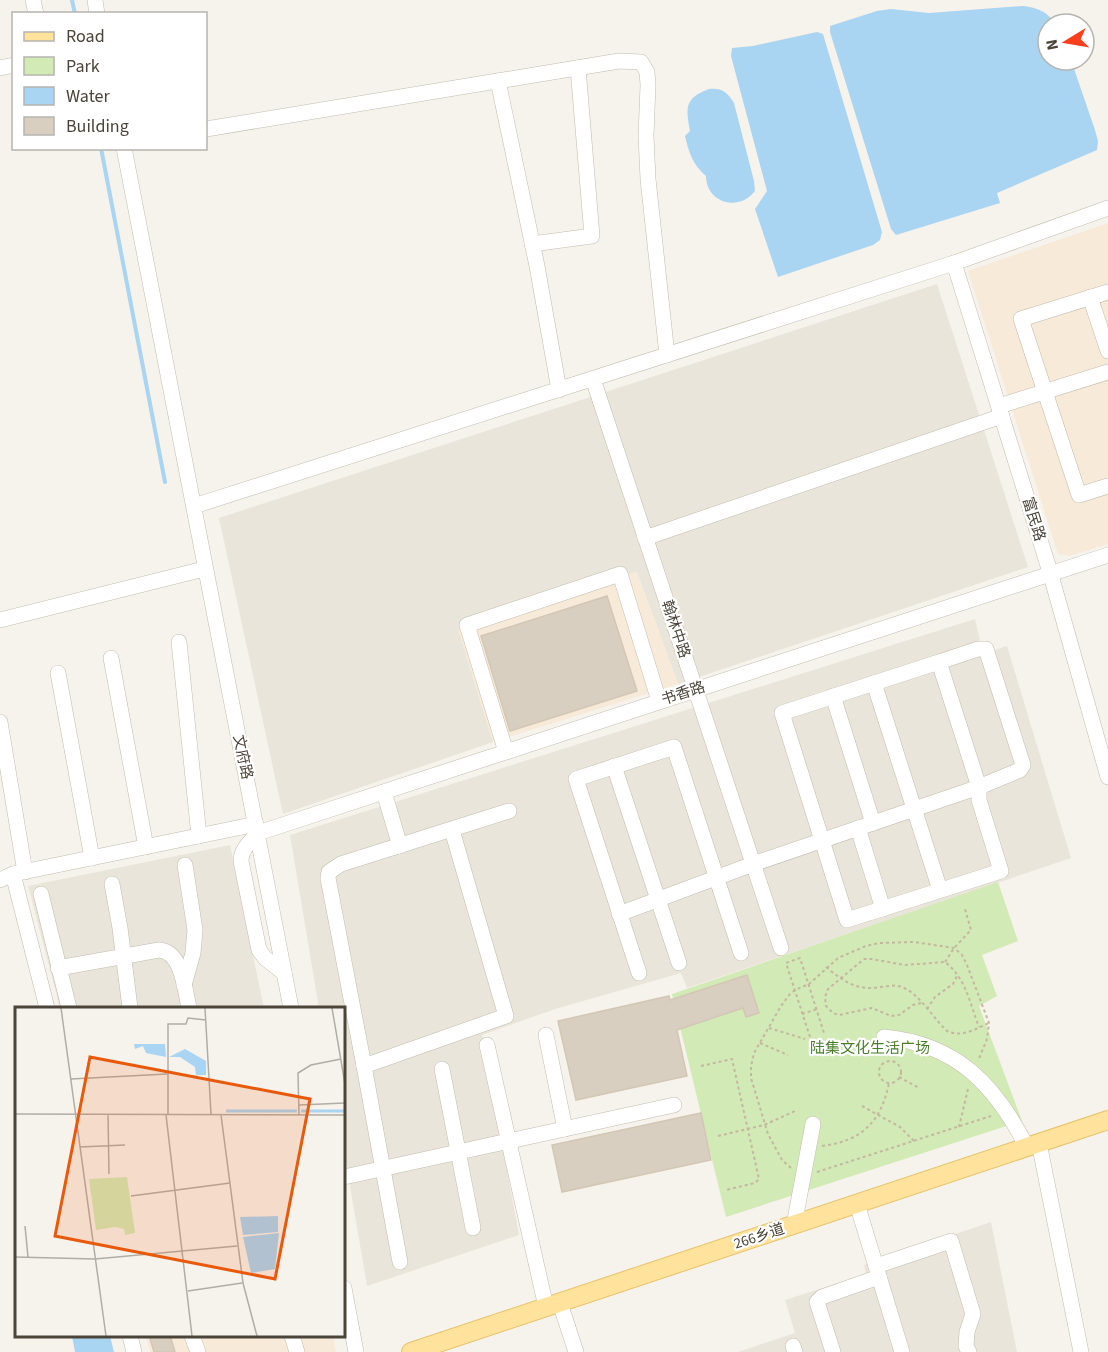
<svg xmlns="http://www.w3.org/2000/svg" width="1108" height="1352" viewBox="0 0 1108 1352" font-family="'Source Sans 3','Noto Sans SC',sans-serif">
  <rect width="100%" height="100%" fill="#f6f3ec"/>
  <g fill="#eae5da">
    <polygon points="937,284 1028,567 678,684 637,572 459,630 493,742 283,814 219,518"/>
    <polygon points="975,619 983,654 1007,646 1071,858 687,988 681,973 555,1009 482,1035 519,1235 367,1286 344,1151 344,1008 319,1008 290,835"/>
    <polygon points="230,845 264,1008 60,1008 28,886"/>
    <polygon points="991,1222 1017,1352 738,1352 795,1333 785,1300 866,1274 864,1265"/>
  </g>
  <g fill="#f7ead8">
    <polygon points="1108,223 1108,544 1070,556 1058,554 968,271"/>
    <polygon points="637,572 678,684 493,742 458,630"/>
    <polygon points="146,1336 333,1336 336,1352 150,1352"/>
  </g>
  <polygon fill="#d2eab5" points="998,882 1018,941 982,955 997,996 979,1006 1022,1121 726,1217 672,994"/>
  <g fill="#a9d4f2">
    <path d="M1023 6C1038 8 1047 11 1055 24H1048V60H1071L1095 130 1098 141 1097 150 997 193 1000 203 896 235 891 229 830 32V26L877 11 891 9 929 13Z"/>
    <polygon points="817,32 823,34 882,232 880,240 873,245 778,277 755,209 767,191 731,56 732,48 753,46"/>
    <path d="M709 89C722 88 727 92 734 103L754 181 755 191C738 213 706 202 706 176 693 165 689 153 685 136L690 131C686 108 684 98 709 89Z"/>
    <polygon points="72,1336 110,1336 114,1352 75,1352"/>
  </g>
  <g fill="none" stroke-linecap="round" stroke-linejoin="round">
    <g stroke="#a9d4f2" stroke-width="4">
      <polyline points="72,0 75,14"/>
      <polyline points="101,148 165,482"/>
    </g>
  </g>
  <g fill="#d8cfc1" stroke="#d3c7b4" stroke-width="1.5">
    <polygon points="607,596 637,691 510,731 481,636"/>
    <polygon points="747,975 759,1013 746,1017 743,1008 677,1030 687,1076 576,1100 558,1021 669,996 670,1000"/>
    <polygon points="701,1113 711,1160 562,1192 552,1145"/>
    <polygon points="149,1335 170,1335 175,1352 154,1352"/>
  </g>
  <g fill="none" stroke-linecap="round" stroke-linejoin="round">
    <g stroke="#c2bbae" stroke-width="16">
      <g id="minor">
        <polyline points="33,0 36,14"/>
        <polyline points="95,0 97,14"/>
        <polyline points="0,68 14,65"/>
        <polyline points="498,81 537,266 559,390"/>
        <polyline points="206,129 619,61 641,62 647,72 648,85 646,136 648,179 667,355"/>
        <polyline points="124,148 291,1008"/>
        <polyline points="532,244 592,236 578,68"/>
        <polyline points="954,263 1050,572 1108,777"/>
        <polyline points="1108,292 1021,319 1079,495 1108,486"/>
        <polyline points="1090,297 1108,351"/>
        <polyline points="593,379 781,948"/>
        <polyline points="999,406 1108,372"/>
        <polyline points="194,506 954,263 1108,208"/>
        <polyline points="645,538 1002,416"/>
        <polyline points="0,620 204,569"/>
        <polyline points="179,642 199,836"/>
        <polyline points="111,658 146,847"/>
        <polygon points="939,662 979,787 979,800 1001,871 847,920 782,713"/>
        <polyline points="58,673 92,858"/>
        <polyline points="874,683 940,890"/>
        <polyline points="833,696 873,823"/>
        <polyline points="0,722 25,872"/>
        <polyline points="506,752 467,625 620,574 659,701"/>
        <polyline points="614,766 679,963"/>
        <polyline points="384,792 400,846"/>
        <polyline points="858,828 883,909"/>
        <polyline points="13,874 47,1008"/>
        <polyline points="0,880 13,874 256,824"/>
        <polyline points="112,884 120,928 130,1008"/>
        <polyline points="41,894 69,1008"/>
        <polyline points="619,914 753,864 979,787 1020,770 1023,765 986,649 978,649 939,662"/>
        <path d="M58 968 159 950C182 951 185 990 189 1008"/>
        <path d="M284 973 265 958 259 950 241 861C241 849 250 842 258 833L1108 555"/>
        <polyline points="639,973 576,779 674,747 741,953"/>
        <polyline points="184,985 193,953 195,930 185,865"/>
        <polyline points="546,1035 565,1129"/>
        <path d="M884 1037C957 1044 995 1085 1027 1147"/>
        <polyline points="487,1045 546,1307"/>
        <polyline points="364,1066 328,878 329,872 341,864 509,811"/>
        <polyline points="442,1069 473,1228"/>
        <polyline points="1039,1143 1081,1352"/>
        <polyline points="344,1177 674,1105"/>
        <polyline points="857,1204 902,1352"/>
        <polyline points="794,1225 813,1124"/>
        <polyline points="400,1262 364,1066 506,1016 452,830"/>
        <polyline points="876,1266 951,1241 973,1314 967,1332 966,1346 969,1352"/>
        <polyline points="344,1288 356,1352"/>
        <polyline points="560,1303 576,1352"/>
        <polyline points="130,1336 134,1352"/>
        <polyline points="192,1336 198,1352"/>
        <polyline points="292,1336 297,1352"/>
        <polyline points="793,1346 795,1352"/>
        <polyline points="833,1352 817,1302 822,1297 879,1277"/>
      </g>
    </g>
    <g stroke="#e6c16a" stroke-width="20">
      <polyline id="major" points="411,1352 1108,1120"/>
    </g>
    <g stroke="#c4b79f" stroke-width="2" stroke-dasharray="3 3" stroke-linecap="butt">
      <polyline points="945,962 954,948 971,930 965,909"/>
      <path d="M826 967C844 982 857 991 881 987 889 986 897 984 904 988 920 995 934 1019 947 1031 962 1038 975 1029 989 1023"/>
      <path d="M921 1003 913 1005 899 1015 891 1016 872 1008 839 1015 833 1013 826 1006 825 997 828 989 864 959H871L905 965 945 962C966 978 970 1004 979 1027"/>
      <polyline points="927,1009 935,997 953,984 958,974"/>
      <polyline points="802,1014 817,1009"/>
      <polyline points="769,1028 805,1039"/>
      <polyline points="810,1037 786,963 800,958 824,1033"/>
      <polyline points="760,1043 788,1055"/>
      <circle cx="890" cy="1072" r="11"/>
      <polyline points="701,1066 732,1059 759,1179 755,1183 726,1190"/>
      <polyline points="899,1077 919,1088"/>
      <polyline points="862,1106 900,1127 914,1141"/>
      <polyline points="959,1127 968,1089"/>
      <polyline points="718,1136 764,1125 795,1111"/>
      <path d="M822 1146C862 1141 881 1122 889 1083"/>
      <polyline points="791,1168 782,1160 768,1134 751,1078 751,1067 754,1053 781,1006 790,994 795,990 809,984 838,958 866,946 879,943 914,942 954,948 962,955 967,965 989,1023 987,1039 978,1061"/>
      <polyline points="817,1172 991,1116"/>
    </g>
    <use href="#minor" stroke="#fff" stroke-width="15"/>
    <use href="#major" stroke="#ffe39c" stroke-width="18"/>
  </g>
  <g text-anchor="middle" stroke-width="4.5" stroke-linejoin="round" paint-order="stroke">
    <g font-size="15" fill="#4b4439" stroke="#fff">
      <text transform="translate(1034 519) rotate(73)" y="5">富民路</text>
      <text transform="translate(676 629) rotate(72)" y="5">翰林中路</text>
      <text transform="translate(683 693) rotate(-18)" y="5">书香路</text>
      <text transform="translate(243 757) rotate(78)" y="5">文府路</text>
      <text transform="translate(759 1236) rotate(-18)" y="5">266乡道</text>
    </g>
    <g font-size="15" fill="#4a7f2a" stroke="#fff">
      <text x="870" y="1053">陆集文化生活广场</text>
    </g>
  </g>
  <g transform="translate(15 1007)">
    <rect width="330" height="330" fill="#f6f3ec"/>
    <path d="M112 170 120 226 110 228 109 222 100 220 81 223 74 172Z" fill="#d2eab5"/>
    <path d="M119 37H150L151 50 131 46 128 39 120 42ZM170 42 191 54V68H181L180 60 165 50H154ZM263 209V225L228 228 225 210ZM264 226 260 262 236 266 228 230Z" fill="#a9d4f2"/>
    <path fill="none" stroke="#a9d4f2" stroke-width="3" d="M211 104H282M286 104H330"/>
    <path fill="none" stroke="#b2ada4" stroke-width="1.5" d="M46 1 91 329M190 1 196 107M317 1 330 77M56 72 152 67M284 98 330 96M0 107 330 108M93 107 94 167M151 108 177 329M153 108V17H171L173 11 191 13M206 108 228 276 242 329M284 108 283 66 296 58 326 52M65 140 110 138M116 189 215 176M10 219 13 250M0 250 80 252 222 239M173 284 227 276"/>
    <path fill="#e8590c" fill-opacity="0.15" stroke="#e8590c" stroke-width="3" d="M75 50 295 92 260 272 40 229Z"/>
    <rect width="330" height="330" fill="none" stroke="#4b4439" stroke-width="3"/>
  </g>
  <rect x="12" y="12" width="195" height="138" fill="#ffffff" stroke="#b7b4b0" stroke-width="1.5"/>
  <rect x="24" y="32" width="30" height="9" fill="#ffe39c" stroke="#b7b4b0" stroke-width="1.5"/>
  <text x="66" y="42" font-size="18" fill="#4b4439">Road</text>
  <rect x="24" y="57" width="30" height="18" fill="#d2eab5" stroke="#b7b4b0" stroke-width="1.5"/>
  <text x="66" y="72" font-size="18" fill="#4b4439">Park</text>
  <rect x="24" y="87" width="30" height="18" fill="#a9d4f2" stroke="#b7b4b0" stroke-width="1.5"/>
  <text x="66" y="102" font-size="18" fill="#4b4439">Water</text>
  <rect x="24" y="117" width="30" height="18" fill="#d8cfc1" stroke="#b7b4b0" stroke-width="1.5"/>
  <text x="66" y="132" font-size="18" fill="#4b4439">Building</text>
  <g transform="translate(1066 42) rotate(259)"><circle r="28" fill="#ffffff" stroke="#b7b4b0" stroke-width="1.5"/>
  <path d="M0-4.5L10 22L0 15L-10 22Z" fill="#fc3f1d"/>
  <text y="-9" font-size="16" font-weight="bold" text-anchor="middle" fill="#4b4439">N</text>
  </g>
</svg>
